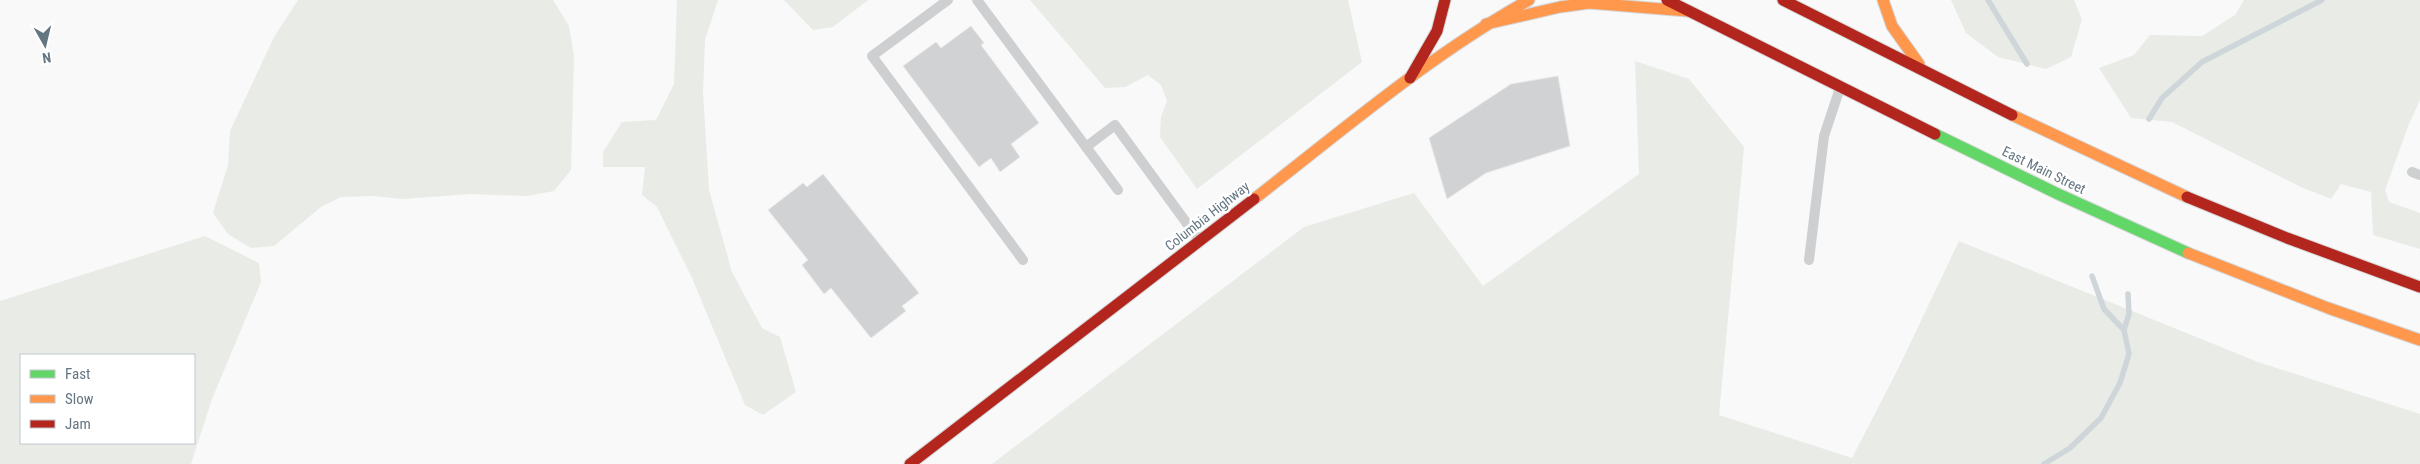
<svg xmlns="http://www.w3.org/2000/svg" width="2420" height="464" viewBox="0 0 2420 464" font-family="'Roboto Condensed',sans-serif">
  <rect width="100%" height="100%" fill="#f9f9f9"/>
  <g fill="#e8ebe6" fill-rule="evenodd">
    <polygon points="298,0 553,0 569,26 574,56 571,170 554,191 527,196 471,194 402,199 373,196 341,197 321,207 274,246 251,248 228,234 213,213 228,165 230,131 274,37"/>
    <polygon points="677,0 718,0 705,40 703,92 709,190 732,272 762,328 780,337 796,392 763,415 745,405 692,278 657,207 642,195 645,167 603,167 603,152 622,122 656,120 674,84"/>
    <polygon points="784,0 868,0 833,27 813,30"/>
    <polygon points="1030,0 1348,0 1362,62 1197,189 1160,137 1161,117 1167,101 1161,85 1148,75 1125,87 1105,88"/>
    <polygon points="1951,0 2074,0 2082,19 2071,57 2046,69 1998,57 1966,33"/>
    <polygon points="2244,0 2420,0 2420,100 2409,124 2385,190 2389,202 2420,213 2420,249 2373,235 2371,192 2341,184 2331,199 2301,187 2172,122 2131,118 2099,68 2134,55 2150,35 2202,36 2235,15"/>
    <polygon points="1635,61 1689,79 1744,147 1719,415 1852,458 1898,369 1959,241 2258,362 2420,414 2420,464 992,464 1304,227 1414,193 1483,286 1639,174"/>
    <path d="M205 236 259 263 261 282 212 399 191 464H0V301ZM21 355H194V443H21Z"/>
  </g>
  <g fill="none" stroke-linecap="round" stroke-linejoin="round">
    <g stroke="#ced6d9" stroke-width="5.5">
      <polyline points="1988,0 2027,64"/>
      <polyline points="2149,119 2162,98 2202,62 2322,0"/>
      <polyline points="2124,330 2129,314 2128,294"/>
      <polyline points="2044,464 2070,448 2101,418 2120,383 2129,354 2124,330 2104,309 2092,276"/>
    </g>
  </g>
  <g fill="#d0d2d3" stroke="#e8e8e8">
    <polygon points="971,26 984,43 981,45 1039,123 1011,144 1020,157 1000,172 991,158 979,167 903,66 936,42 941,48"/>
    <polygon points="1558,76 1570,146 1486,173 1447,199 1429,138 1511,84"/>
    <polygon points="823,174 919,293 902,306 906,311 871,338 831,288 824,294 802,265 808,260 768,210 803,183 807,187"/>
  </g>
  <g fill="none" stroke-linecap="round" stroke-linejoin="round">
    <g stroke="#d5d6d7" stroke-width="13">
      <polyline id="fast" points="1935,134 2058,194 2188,253"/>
    </g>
    <g stroke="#d5d6d7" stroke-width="13">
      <g id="slow">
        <polyline points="1883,0 1892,26 1919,64"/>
        <polyline points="1486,24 1560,7 1589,3 1687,11"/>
        <polyline points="2012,115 2187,197"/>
        <path d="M1254 199C1343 130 1430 55 1529 0"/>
        <polyline points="2188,253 2328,308 2420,340"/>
      </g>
    </g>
    <g stroke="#d5d6d7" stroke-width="13">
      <g id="jam">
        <polyline points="1667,0 1935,134"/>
        <polyline points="1783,0 2012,115"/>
        <polyline points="1410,78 1437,31 1445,0"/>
        <polyline points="2187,197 2287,238 2420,287"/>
        <polyline points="910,464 1254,199"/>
      </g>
    </g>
    <g stroke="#cecfd0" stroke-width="10">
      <polyline points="948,0 872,56 1023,260"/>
      <polyline points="977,0 1118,190"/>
      <polyline points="1086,147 1115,125 1199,240"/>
      <polyline points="2412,172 2420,175"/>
      <polyline points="1809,260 1824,136 1840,88"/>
    </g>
    <use href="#fast" stroke="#63d668" stroke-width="11"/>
    <use href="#slow" stroke="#ff974d" stroke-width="11"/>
    <use href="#jam" stroke="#b3261e" stroke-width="11"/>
  </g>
  <g text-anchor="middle" stroke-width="5" stroke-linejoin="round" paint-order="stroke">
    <g font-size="14" fill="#657683" stroke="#fff">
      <text transform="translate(2044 170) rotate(26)" y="5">East Main Street</text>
      <text transform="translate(1207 216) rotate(-38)" y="5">Columbia Highway</text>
    </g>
  </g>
  <rect x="20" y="354" width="175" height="90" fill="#ffffff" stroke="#c1c8cd"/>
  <rect x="30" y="370" width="25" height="8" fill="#63d668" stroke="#c1c8cd"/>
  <text x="65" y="379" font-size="15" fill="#657683">Fast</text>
  <rect x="30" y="395" width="25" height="8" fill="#ff974d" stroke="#c1c8cd"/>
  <text x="65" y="404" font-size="15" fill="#657683">Slow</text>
  <rect x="30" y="420" width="25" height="8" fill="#b3261e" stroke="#c1c8cd"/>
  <text x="65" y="429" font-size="15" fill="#657683">Jam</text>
  <g transform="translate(45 45) rotate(172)" stroke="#ffffff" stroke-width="4" paint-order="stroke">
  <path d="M0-4L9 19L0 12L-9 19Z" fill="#657683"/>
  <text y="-8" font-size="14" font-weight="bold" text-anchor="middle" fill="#657683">N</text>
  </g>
</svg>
